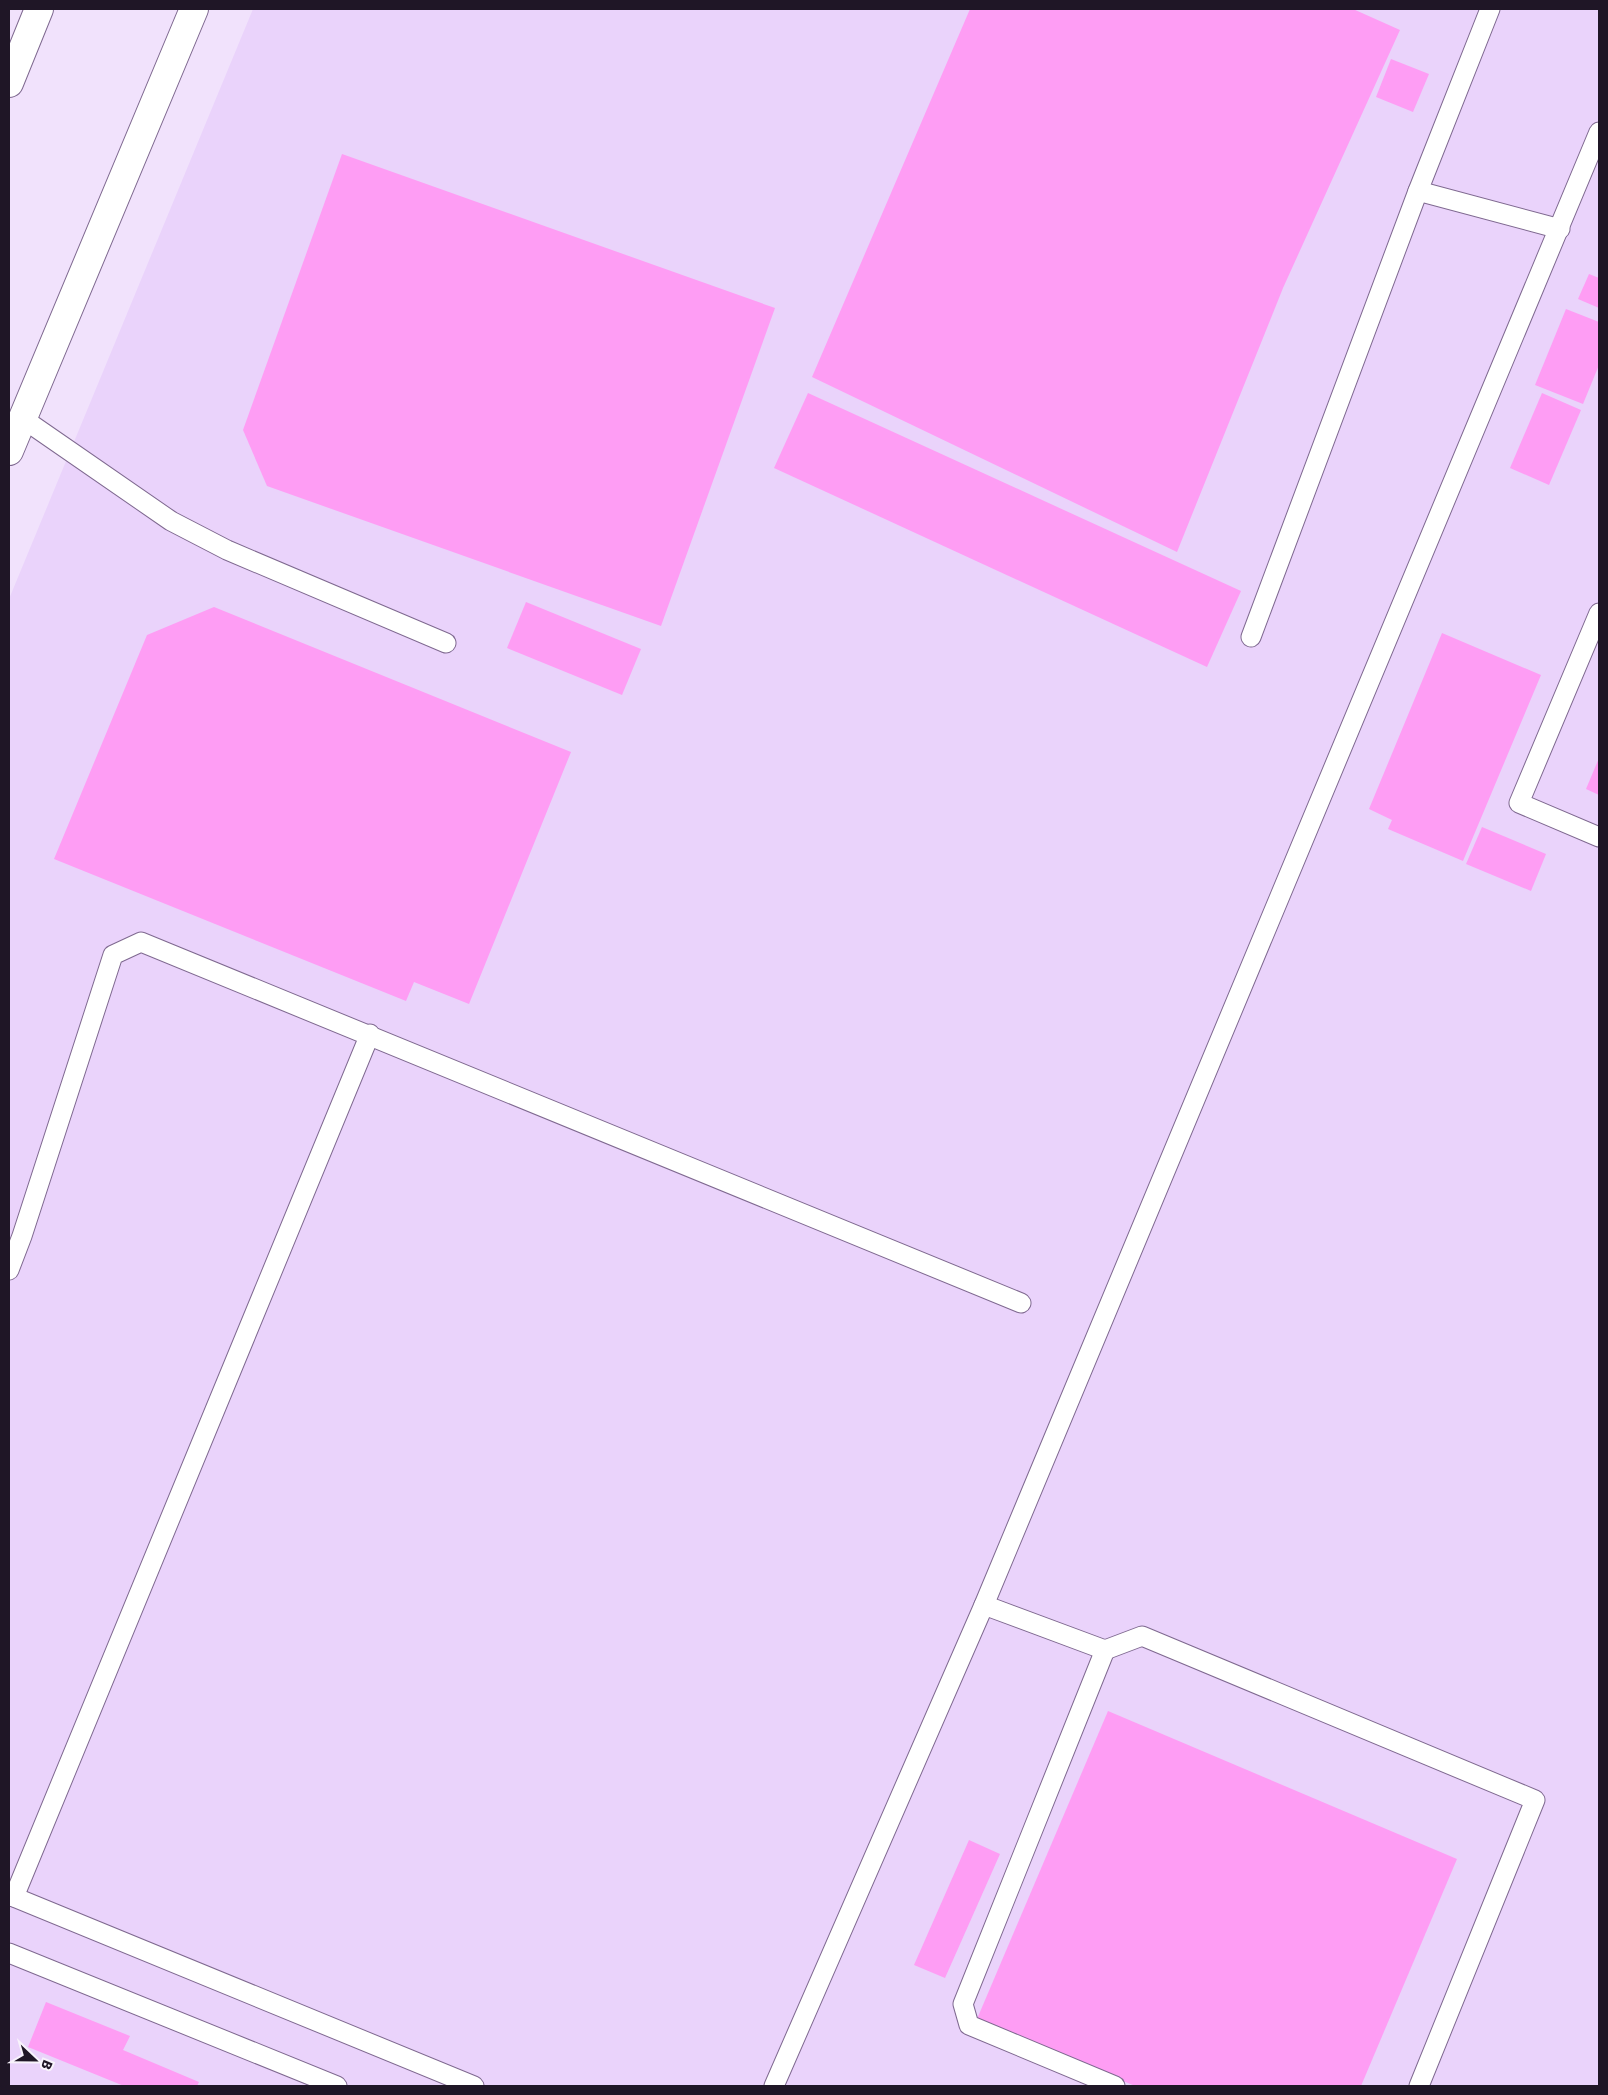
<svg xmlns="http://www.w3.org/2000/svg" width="1608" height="2095" viewBox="0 0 1608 2095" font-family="'Fira Sans',sans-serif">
  <rect width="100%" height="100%" fill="#f1e2fc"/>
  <polygon fill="#ead3fb" points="253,9 1599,9 1599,2086 9,2086 9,599"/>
  <g fill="#fe9df4">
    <polygon points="970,9 1353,9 1400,30 1283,288 1177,552 812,377"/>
    <polygon points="1391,59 1429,74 1413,112 1376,97"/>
    <polygon points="342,154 775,308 661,626 267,486 243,430"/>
    <polygon points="1589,274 1599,278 1599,308 1578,299"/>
    <polygon points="1566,309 1599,322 1599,365 1583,404 1535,385"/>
    <polygon points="808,393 1241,591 1207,667 774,468"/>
    <polygon points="1542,393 1581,410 1549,485 1510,468"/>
    <polygon points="526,602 641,649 622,695 507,648"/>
    <polygon points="214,607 571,752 469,1004 414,982 406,1001 54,859 147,635"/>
    <polygon points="1442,633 1541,675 1463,861 1388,829 1392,820 1369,809"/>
    <polygon points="1599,758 1599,795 1586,789"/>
    <polygon points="1482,827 1546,854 1531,891 1466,864"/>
    <polygon points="1108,1711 1457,1859 1361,2086 1135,2086 977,2019"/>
    <polygon points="969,1840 1000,1854 945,1978 914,1965"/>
    <polygon points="46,2002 130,2036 123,2050 199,2082 197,2086 124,2086 28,2047"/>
  </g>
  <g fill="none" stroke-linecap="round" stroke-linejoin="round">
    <g stroke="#7f6990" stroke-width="21">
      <g id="service">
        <polyline points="1418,191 1560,229"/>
        <polyline points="22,418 171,521 227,550 446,643"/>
        <polyline points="1599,613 1519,803 1599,837"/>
        <polyline points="1251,637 1418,191 1490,9"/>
        <polyline points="9,1270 22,1236 113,955 141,942 1021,1303"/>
        <polyline points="984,1605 1105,1650 1142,1636 1535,1800 1419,2086"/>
        <polyline points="1105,1650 963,2004 969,2025 1115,2086"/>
        <polyline points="9,1895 474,2086"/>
        <polyline points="14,1897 370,1034"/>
        <polyline points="9,1953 337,2086"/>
        <polyline points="774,2086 984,1605 1599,132"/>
      </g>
    </g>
    <g stroke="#7f6990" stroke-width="30">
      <g id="tertiary">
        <polyline points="9,83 39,9"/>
        <polyline points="9,451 194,9"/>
      </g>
    </g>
    <use href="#service" stroke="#fff" stroke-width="19"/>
    <use href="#tertiary" stroke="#fff" stroke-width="28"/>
  </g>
  <rect width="1608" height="2095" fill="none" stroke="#1f1626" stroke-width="20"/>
  <g transform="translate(35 2060) rotate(112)" stroke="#f8f3fc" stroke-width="4" paint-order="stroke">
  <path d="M0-4L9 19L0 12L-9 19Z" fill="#1f1626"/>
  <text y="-8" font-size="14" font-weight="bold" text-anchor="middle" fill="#1f1626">B</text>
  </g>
</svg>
